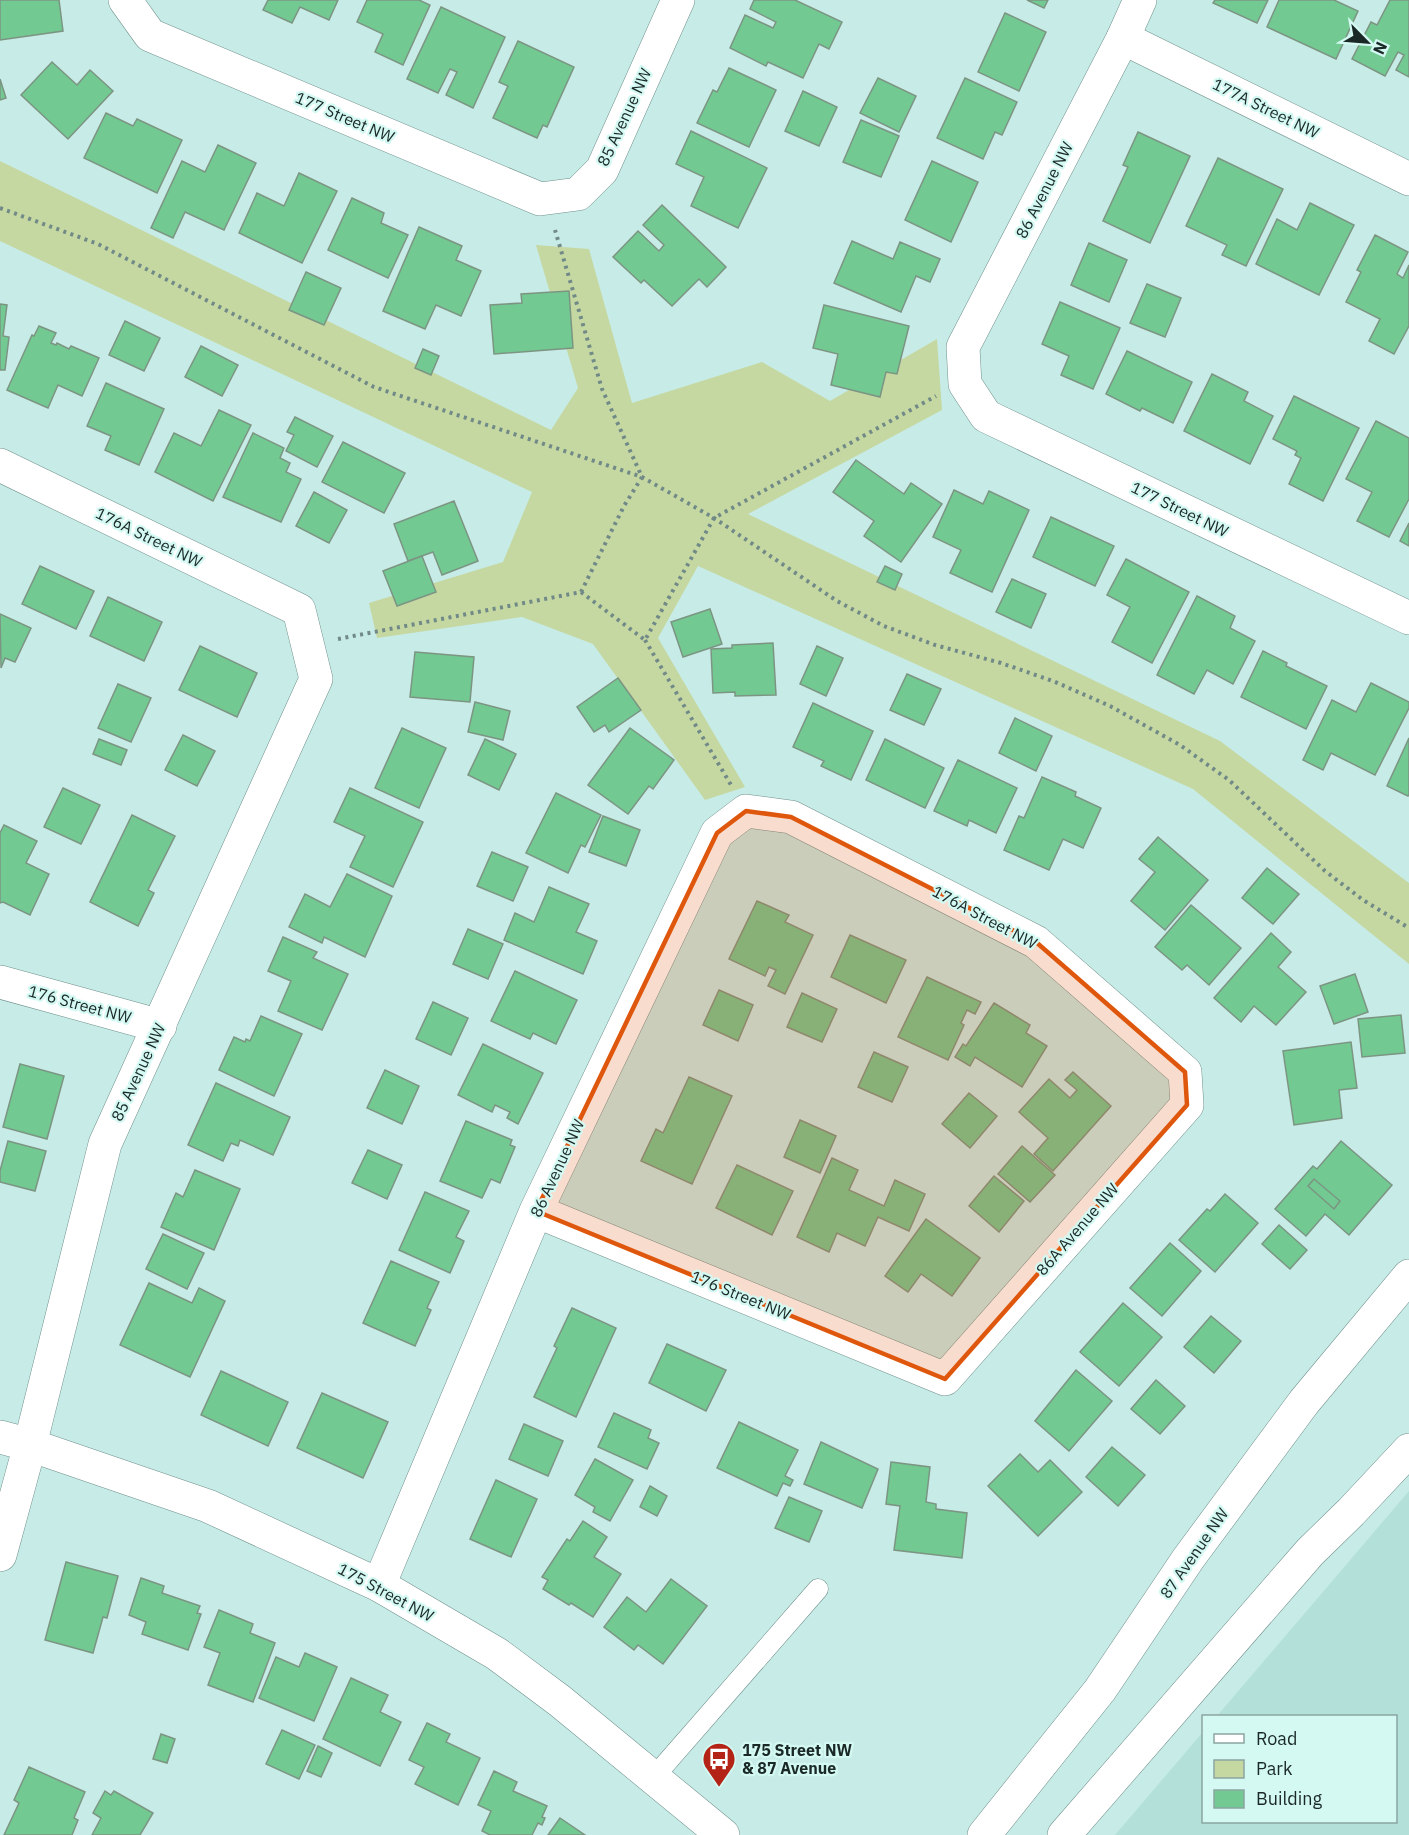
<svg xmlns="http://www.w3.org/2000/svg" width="1409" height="1835" viewBox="0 0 1409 1835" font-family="'IBM Plex Sans',sans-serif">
  <rect width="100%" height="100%" fill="#c7ebe6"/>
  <polygon fill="#b3e0d9" points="1409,1491 1409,1835 1115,1835 1203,1732 1204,1822 1396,1822 1396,1716 1217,1716"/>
  <polygon fill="#c6d8a2" points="0,161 551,430 578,388 536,245 589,249 632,403 762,362 830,401 937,339 942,410 748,514 1220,741 1409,883 1409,964 1193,789 698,566 658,638 745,787 705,800 593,644 522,617 377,638 369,603 503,562 532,492 0,241"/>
  <g fill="#72c992" stroke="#7c9583" stroke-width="1.5">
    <polygon points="0,0 59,0 63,31 0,40"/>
    <polygon points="268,0 338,0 329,20 300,7 292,23 263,10"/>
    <polygon points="367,0 419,0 430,5 403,65 375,52 383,34 357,22"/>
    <polygon points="754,0 795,0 842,22 829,49 819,44 803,78 768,62 766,66 730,48 745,15 773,28 776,22 750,9"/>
    <polygon points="1027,0 1048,0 1044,8"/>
    <polygon points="1215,0 1268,0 1257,23 1213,3"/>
    <polygon points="1279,0 1334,0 1358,11 1336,59 1267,27"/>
    <polygon points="1390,0 1409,0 1409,77 1396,70 1404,55 1398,52 1385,76 1352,59 1371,22 1377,25"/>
    <polygon points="441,7 505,37 473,108 446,95 457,72 450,69 438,93 407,79"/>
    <polygon points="1005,13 1046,32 1019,91 978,72"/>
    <polygon points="518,41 574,67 547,127 543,125 537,138 493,118 508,86 499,82"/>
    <polygon points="52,62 77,85 90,70 113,91 68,139 21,95"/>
    <polygon points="729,68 776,90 749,147 697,123 713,90 717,92"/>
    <polygon points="878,78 916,96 899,132 860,113"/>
    <polygon points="965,78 1017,102 1002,135 995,132 983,159 937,138"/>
    <polygon points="0,79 6,98 0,100"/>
    <polygon points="803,91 837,107 819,146 785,131"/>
    <polygon points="106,113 133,126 137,119 182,140 157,193 84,158"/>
    <polygon points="861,120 899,136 881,177 843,162"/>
    <polygon points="691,131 767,168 738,228 691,206 704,177 676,164"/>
    <polygon points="1138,132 1190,156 1150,243 1103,221 1128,167 1123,165"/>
    <polygon points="218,145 256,163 224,230 185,212 173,238 151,228 182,161 205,172"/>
    <polygon points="1218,158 1283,189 1246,266 1222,255 1227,245 1186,226"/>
    <polygon points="932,161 978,182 951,242 905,220"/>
    <polygon points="299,173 337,191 302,263 239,233 257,193 284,206"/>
    <polygon points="352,198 384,213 381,223 408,235 388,278 328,250"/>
    <polygon points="1310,203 1354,225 1319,295 1256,264 1277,219 1297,230"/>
    <polygon points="662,205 726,267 707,287 699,279 672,306 644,280 641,283 613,257 638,231 659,251 664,245 643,225"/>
    <polygon points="419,227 462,246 456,260 481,271 461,316 436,305 425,329 383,311"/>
    <polygon points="1375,235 1408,252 1397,274 1403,278 1409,265 1409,326 1394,354 1369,341 1380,319 1346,302 1361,272 1357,270"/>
    <polygon points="852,241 893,259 900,242 940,259 930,282 916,276 901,312 834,283"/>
    <polygon points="1089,243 1127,260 1109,302 1071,285"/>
    <polygon points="306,272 341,288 324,325 289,310"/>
    <polygon points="1147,284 1181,298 1165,337 1130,323"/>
    <polygon points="569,291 573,348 494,354 490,305 522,303 521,294"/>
    <polygon points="1060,302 1120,328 1093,389 1061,375 1069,356 1042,344"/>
    <polygon points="0,304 7,305 3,336 9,337 5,370 0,370"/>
    <polygon points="824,305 909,326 897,374 886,372 880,397 831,385 838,354 813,348"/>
    <polygon points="125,321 160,338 144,371 109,355"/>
    <polygon points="39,326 56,333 51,343 56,345 57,343 69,349 71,346 99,358 82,396 58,385 48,408 7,390 32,335 34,336"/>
    <polygon points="201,346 238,365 222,396 185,377"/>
    <polygon points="423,349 439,356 431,375 415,368"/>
    <polygon points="1127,351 1192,382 1173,423 1142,408 1140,411 1106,394"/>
    <polygon points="1212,374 1248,392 1244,401 1273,416 1250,464 1184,431"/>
    <polygon points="106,383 164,409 139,465 105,450 111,436 87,426"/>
    <polygon points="1294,396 1359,428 1323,501 1289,484 1301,458 1295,455 1297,451 1273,439"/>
    <polygon points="219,410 251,425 213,501 155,472 174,433 201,446"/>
    <polygon points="295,417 333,436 317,467 286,451 294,435 287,432"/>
    <polygon points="1376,421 1409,438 1409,499 1389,537 1357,521 1372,492 1346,479"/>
    <polygon points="253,433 284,448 280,458 290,463 286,472 301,479 281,522 223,497"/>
    <polygon points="343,442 405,473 384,513 322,482"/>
    <polygon points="856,460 904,494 911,483 942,504 901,562 864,536 874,521 833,492"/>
    <polygon points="954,490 983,504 989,491 1029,510 992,592 950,573 961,550 933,537"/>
    <polygon points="314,492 347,510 329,543 296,526"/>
    <polygon points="454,501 478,561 442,575 433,552 408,561 394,524"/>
    <polygon points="1051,517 1114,546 1095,586 1033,557"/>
    <polygon points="1409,523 1409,546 1400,541"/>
    <polygon points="422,556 436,592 397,606 383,571"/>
    <polygon points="1126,559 1189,592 1152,663 1112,642 1130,607 1107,595"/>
    <polygon points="40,566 94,591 76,629 22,604"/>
    <polygon points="885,566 902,574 895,590 877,582"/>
    <polygon points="1012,579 1046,594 1031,628 996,612"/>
    <polygon points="1197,596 1235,616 1230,628 1255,641 1233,684 1207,670 1194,694 1157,675"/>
    <polygon points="108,597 162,622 144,661 90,636"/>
    <polygon points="710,609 722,644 683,657 671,622"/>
    <polygon points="0,614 31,628 15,662 5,658 1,668"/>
    <polygon points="773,643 776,695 735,696 735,692 713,693 711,649 732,648 732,645"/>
    <polygon points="200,646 257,673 237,717 179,690"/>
    <polygon points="817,646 843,658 826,696 800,684"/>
    <polygon points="1263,651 1287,663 1286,666 1327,686 1306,729 1241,697"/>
    <polygon points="415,652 474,657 470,702 410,697"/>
    <polygon points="907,674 941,689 924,725 890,710"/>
    <polygon points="618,678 641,710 609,732 605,725 594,732 577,707"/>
    <polygon points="1371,683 1409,702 1409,708 1375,775 1331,753 1323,770 1303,760 1332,700 1356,712"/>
    <polygon points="118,684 151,698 131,742 98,728"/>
    <polygon points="475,702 510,711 503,740 468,732"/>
    <polygon points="813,703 873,731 851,780 821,766 824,761 793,747"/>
    <polygon points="1015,718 1052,736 1036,771 999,753"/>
    <polygon points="402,728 446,748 419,808 375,788"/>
    <polygon points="630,728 674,760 653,789 649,786 628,814 588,785"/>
    <polygon points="183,735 215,751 197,786 165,770"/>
    <polygon points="1409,738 1409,795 1408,796 1387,786"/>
    <polygon points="99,739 127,750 121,765 93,754"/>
    <polygon points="485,739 516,754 499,790 468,775"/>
    <polygon points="885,739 944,768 925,808 866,780"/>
    <polygon points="958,760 1017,788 996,833 969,820 967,826 934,811"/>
    <polygon points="1042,777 1076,792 1075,796 1101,808 1083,848 1063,839 1049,870 1004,850 1019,816 1024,818"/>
    <polygon points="63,788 100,805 81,844 44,827"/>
    <polygon points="350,788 423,822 393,887 350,867 365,836 334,822"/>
    <polygon points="556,793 601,815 585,847 581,845 568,873 526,853"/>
    <polygon points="132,815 175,836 148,890 154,893 138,926 90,902"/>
    <polygon points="603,816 640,830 626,866 589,852"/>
    <polygon points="4,825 37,841 26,863 49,874 30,915 3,902 0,903 0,833"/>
    <polygon points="1158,837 1208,880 1165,930 1131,901 1155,872 1139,859"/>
    <polygon points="492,852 528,867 513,901 477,886"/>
    <polygon points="1267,868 1299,894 1273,924 1242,898"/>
    <polygon points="347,874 392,896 365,957 324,937 322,943 289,927 305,894 330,907"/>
    <polygon points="549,887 589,904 576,932 597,941 583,974 504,940 515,913 534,922"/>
    <polygon points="757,901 789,915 785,922 813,935 785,994 768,986 776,970 769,967 765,976 729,959"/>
    <polygon points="1191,905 1241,948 1209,985 1187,965 1182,970 1155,947"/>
    <polygon points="468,929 503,944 488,979 453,964"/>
    <polygon points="1271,933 1291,952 1278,967 1306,992 1276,1025 1254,1006 1241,1022 1214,998"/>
    <polygon points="850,935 906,960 886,1003 831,977"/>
    <polygon points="283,937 317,952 313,958 348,974 322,1030 278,1011 291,981 268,971"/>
    <polygon points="515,971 577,1000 556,1044 533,1033 530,1039 491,1021"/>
    <polygon points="1355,974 1368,1012 1334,1024 1320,986"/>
    <polygon points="927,977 981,1002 975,1014 967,1010 961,1023 964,1025 948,1060 898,1037"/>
    <polygon points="719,990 753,1005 738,1041 703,1025"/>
    <polygon points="802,993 837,1009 822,1042 787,1027"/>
    <polygon points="433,1002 468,1018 451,1055 416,1039"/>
    <polygon points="994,1003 1030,1025 1026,1033 1047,1046 1022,1087 975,1057 970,1066 955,1057 963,1044 966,1046"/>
    <polygon points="1401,1015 1405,1053 1362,1057 1358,1019"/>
    <polygon points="261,1016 302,1034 274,1096 219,1070 234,1037 245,1042 246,1039 250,1041"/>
    <polygon points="1351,1042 1357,1088 1339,1090 1342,1118 1294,1125 1283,1051"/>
    <polygon points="483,1044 543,1073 518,1124 507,1118 510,1112 495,1105 492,1112 458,1095"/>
    <polygon points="874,1052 908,1067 892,1102 858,1087"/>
    <polygon points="20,1064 64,1076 47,1139 3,1127"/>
    <polygon points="385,1070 419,1086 402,1124 367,1108"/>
    <polygon points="1073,1072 1111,1106 1053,1171 1034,1154 1048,1138 1019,1112 1049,1079 1070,1098 1077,1090 1065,1080"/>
    <polygon points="689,1077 732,1096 692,1184 641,1161 656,1129 663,1133"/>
    <polygon points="216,1083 290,1117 273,1155 240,1140 238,1146 231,1143 223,1161 188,1145"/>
    <polygon points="969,1093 997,1116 970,1148 942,1124"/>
    <polygon points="800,1120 836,1136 820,1173 784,1157"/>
    <polygon points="466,1121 512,1140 510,1145 515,1147 500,1183 491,1179 482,1198 440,1181"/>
    <polygon points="8,1141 46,1151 35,1191 0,1182 0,1171"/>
    <polygon points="1341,1141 1392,1185 1349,1235 1325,1214 1306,1236 1275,1209 1313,1166 1317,1169"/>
    <polygon points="1022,1146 1055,1175 1030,1202 998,1174"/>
    <polygon points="368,1150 402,1165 387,1199 352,1183"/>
    <polygon points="832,1158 858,1170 849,1190 884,1206 895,1180 925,1194 909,1231 878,1217 865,1246 837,1233 829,1252 797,1237"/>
    <polygon points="737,1165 793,1191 772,1235 716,1208"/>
    <polygon points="195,1170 240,1189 214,1250 161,1227 176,1193 183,1197"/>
    <polygon points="994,1176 1024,1201 999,1232 969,1206"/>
    <polygon points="1314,1179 1340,1201 1334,1209 1308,1186"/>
    <polygon points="425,1192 469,1211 456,1237 464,1241 450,1273 399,1250"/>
    <polygon points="1225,1194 1258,1223 1215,1272 1179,1240 1207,1209 1210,1211"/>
    <polygon points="926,1219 980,1258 952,1296 921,1274 908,1292 885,1276"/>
    <polygon points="1279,1225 1307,1250 1290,1269 1262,1244"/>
    <polygon points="163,1234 204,1253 187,1289 146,1269"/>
    <polygon points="1170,1243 1201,1271 1162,1316 1130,1288"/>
    <polygon points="391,1261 439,1282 427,1308 431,1310 415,1346 363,1323"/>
    <polygon points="149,1283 192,1303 199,1288 225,1301 190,1377 120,1345"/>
    <polygon points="1123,1303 1162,1337 1119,1386 1080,1352"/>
    <polygon points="572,1308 616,1328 576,1417 534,1397 557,1348 554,1346"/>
    <polygon points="1211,1316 1241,1341 1214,1373 1184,1347"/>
    <polygon points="667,1344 726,1370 706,1411 649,1383"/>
    <polygon points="1076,1370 1112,1401 1069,1451 1035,1421"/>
    <polygon points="221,1371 288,1402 268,1446 201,1415"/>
    <polygon points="1156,1380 1185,1406 1160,1434 1131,1409"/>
    <polygon points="322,1393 388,1422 363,1478 297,1448"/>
    <polygon points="614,1413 651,1430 648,1438 659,1443 647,1469 598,1447"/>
    <polygon points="739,1422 798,1450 785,1476 793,1480 790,1486 783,1483 777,1496 717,1468"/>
    <polygon points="524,1424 563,1441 548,1476 509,1459"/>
    <polygon points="821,1442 878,1469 862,1508 804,1484"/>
    <polygon points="1112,1447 1145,1475 1118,1506 1086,1477"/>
    <polygon points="1020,1454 1038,1472 1050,1460 1082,1492 1038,1536 988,1486"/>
    <polygon points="595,1459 633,1480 610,1521 593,1512 595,1507 575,1495"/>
    <polygon points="891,1462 930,1467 926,1502 936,1504 936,1509 967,1513 962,1558 894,1550 900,1506 886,1504"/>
    <polygon points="496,1480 537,1499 511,1557 470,1539"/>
    <polygon points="650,1486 667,1496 657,1516 640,1507"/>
    <polygon points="789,1497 822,1511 809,1542 775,1528"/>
    <polygon points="583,1521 607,1537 594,1557 621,1574 593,1617 571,1603 569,1605 543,1589 548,1580 542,1577 567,1539 570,1541"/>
    <polygon points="66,1562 118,1576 107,1618 103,1617 93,1653 45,1640"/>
    <polygon points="141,1578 164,1586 162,1593 200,1606 197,1613 201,1614 188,1650 142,1634 146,1622 129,1615"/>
    <polygon points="671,1579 707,1606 663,1664 638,1645 634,1650 604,1627 627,1597 646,1612"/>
    <polygon points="219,1610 253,1624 250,1633 275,1643 253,1702 208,1685 220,1653 204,1647"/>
    <polygon points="305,1653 337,1667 314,1721 259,1698 276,1657 299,1667"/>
    <polygon points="351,1678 388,1695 380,1712 401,1722 380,1766 323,1739"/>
    <polygon points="427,1723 450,1734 446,1742 480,1758 458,1805 415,1784 424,1767 409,1760"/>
    <polygon points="282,1730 315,1745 299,1779 266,1764"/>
    <polygon points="161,1734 175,1739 167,1763 153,1759"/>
    <polygon points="318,1746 332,1753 321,1777 307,1771"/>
    <polygon points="29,1767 85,1792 74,1818 78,1820 72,1835 4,1835 19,1803 14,1800"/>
    <polygon points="494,1771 517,1782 513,1791 547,1806 542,1817 545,1818 542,1825 538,1823 532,1835 490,1835 482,1831 491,1811 478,1805"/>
    <polygon points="105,1791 111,1795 114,1791 153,1813 140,1835 92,1835 101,1818 93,1813"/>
    <polygon points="560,1818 585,1835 548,1835"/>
  </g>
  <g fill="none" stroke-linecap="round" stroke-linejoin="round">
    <g stroke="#70918d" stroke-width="21">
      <polyline id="service" points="654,1777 818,1589"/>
    </g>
    <g stroke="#70918d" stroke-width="34">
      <g id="minor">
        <polyline points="125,0 150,35 540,199 578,194 602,170 678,0"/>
        <polyline points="1140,0 1123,38 963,347 965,384 986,416 1409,618"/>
        <polyline points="1123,38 1409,179"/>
        <polyline points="0,465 299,610 316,679 105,1144 30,1445 0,1555"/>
        <polyline points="0,982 160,1026"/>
        <polyline points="379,1585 536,1211 717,833 746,811 791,817 1036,942 1185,1072 1187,1105 945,1379 536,1211"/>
      </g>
    </g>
    <g stroke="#70918d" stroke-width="34">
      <polyline id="tertiary" points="0,1437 30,1445 208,1506 379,1585 497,1654 560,1701 723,1835"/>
    </g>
    <g stroke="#70918d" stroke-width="34">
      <g id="secondary">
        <polyline points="984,1835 1100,1690 1188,1559 1304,1402 1409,1276"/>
        <polyline points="1064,1835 1310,1552 1351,1512 1409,1450"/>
      </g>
    </g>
    <g stroke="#718a87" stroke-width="4" stroke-dasharray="3 4.5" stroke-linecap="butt">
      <polyline points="0,208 98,244 374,387 642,477 714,518 837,601 884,626 935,645 1001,663 1053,681 1110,706 1180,745 1229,780 1325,871 1363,900 1409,928"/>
      <polyline points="581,592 645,640 714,518 936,396"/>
      <polyline points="338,639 581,592 624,506 642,477 602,389 555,230"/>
      <polyline points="645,640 731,785"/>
    </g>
    <use href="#service" stroke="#fff" stroke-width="20"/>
    <use href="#minor" stroke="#fff" stroke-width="33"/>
    <use href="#tertiary" stroke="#fff" stroke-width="33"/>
    <use href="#secondary" stroke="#fff" stroke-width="33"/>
  </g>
  <path fill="#de570d" fill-opacity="0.2" stroke="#de570d" stroke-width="4.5" stroke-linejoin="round" d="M746 811 791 817 1036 942 1185 1072 1187 1105 945 1379 536 1211 717 833Z"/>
  <defs>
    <g id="bus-pin" transform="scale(1.725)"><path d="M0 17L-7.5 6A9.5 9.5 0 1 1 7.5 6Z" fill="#b32416" stroke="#d4f9f3"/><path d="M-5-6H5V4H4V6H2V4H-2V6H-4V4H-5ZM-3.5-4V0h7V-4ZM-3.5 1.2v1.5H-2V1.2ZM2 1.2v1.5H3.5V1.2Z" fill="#fff"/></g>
  </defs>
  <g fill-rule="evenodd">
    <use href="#bus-pin" x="719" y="1759"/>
  </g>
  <g text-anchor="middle" stroke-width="4.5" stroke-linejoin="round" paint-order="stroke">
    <g font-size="16" fill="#1a2826" stroke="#d4f9f3">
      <text transform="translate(1266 108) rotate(26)" y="6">177A Street NW</text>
      <text transform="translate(345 117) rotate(23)" y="6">177 Street NW</text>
      <text transform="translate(624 117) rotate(-65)" y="6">85 Avenue NW</text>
      <text transform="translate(1044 190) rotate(-63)" y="6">86 Avenue NW</text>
      <text transform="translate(1180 509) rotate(26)" y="6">177 Street NW</text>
      <text transform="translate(149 537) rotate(26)" y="6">176A Street NW</text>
      <text transform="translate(985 917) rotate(28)" y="6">176A Street NW</text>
      <text transform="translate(80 1004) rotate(15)" y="6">176 Street NW</text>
      <text transform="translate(138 1072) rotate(-65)" y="6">85 Avenue NW</text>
      <text transform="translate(557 1168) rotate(-65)" y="6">86 Avenue NW</text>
      <text transform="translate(1077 1229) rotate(-49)" y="6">86A Avenue NW</text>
      <text transform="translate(741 1295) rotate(22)" y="6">176 Street NW</text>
      <text transform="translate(1194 1553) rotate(-55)" y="6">87 Avenue NW</text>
      <text transform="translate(386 1592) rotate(28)" y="6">175 Street NW</text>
    </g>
    <g font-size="16" font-weight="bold" fill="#1a2826" stroke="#d4f9f3" text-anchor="start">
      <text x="742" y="1756">175 Street NW<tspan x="742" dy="18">&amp; 87 Avenue</tspan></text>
    </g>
  </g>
  <rect x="1202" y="1715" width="195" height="108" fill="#d4f9f3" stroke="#8aa5a1" stroke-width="1.5"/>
  <rect x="1214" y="1734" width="30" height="9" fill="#ffffff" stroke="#8aa5a1" stroke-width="1.5"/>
  <text x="1256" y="1745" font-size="18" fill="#1a2826">Road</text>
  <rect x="1214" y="1760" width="30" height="18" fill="#c6d8a2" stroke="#8aa5a1" stroke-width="1.5"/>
  <text x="1256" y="1775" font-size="18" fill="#1a2826">Park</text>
  <rect x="1214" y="1790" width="30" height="18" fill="#72c992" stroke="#8aa5a1" stroke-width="1.5"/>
  <text x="1256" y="1805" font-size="18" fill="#1a2826">Building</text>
  <g transform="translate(1367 42) rotate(115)" stroke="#d4f9f3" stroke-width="4.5" paint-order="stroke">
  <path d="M0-4.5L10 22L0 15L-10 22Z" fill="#1a2826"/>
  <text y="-9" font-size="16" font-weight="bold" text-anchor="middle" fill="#1a2826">N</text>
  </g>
</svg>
